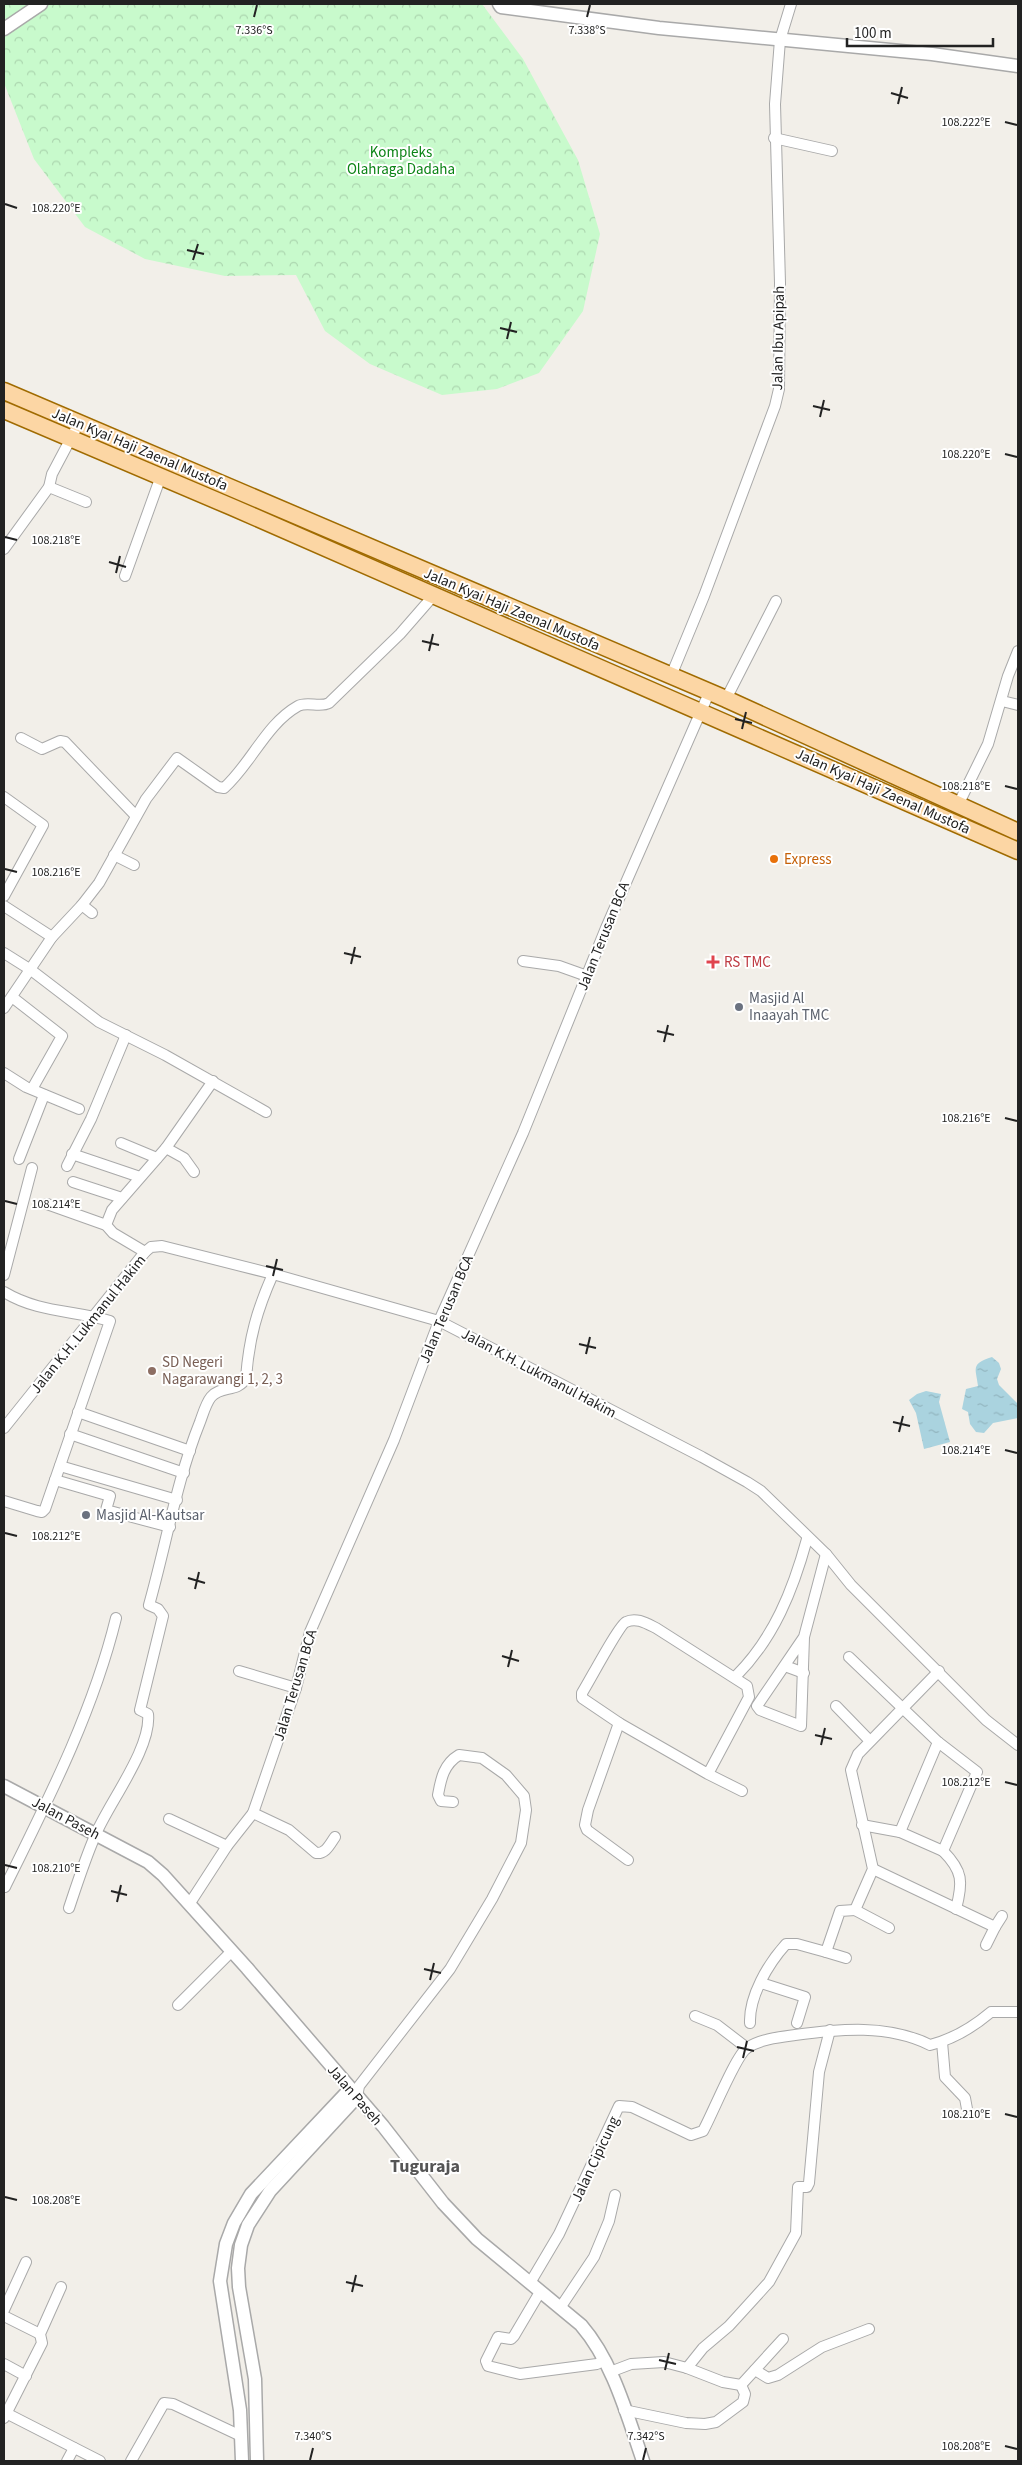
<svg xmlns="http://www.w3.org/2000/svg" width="1022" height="2465" viewBox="0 0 1022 2465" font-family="'Source Sans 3',sans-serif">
  <defs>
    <pattern id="park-crowns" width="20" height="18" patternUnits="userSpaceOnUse" patternTransform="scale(1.25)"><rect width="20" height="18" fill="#c8facc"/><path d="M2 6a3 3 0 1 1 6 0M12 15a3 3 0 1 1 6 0" fill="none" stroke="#acd6af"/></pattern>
    <pattern id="water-ripples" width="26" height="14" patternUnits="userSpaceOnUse" patternTransform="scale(1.25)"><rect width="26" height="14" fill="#aad3df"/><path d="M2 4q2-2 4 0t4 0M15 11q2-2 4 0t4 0" fill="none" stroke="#92b5bf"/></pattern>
  </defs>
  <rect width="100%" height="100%" fill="#f2efe9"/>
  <polygon fill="url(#park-crowns)" points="4,4 482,4 523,59 578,160 600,234 583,311 539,373 497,389 442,395 370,364 325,331 296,275 225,276 145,259 85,227 34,159 4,83"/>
  <g fill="url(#water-ripples)">
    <path d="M992 1357 999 1363 1001 1369 997 1379 999 1385 1018 1404V1418L993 1423 984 1433 976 1432 970 1424 968 1412 962 1409 966 1389 978 1386C976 1368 970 1364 992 1357Z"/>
    <polygon points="926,1391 941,1394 939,1402 950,1442 924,1449 916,1413 909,1400 917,1394"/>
  </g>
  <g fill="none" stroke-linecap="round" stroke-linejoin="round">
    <g stroke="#a9a9a9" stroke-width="12">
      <g id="minor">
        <polyline points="774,138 832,151"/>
        <polyline points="49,487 86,502"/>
        <polyline points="4,549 49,487 52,474 79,423"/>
        <polyline points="125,576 161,476"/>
        <polyline points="671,676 704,596 775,406 779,389 780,283 775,104 780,40 791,4"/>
        <polyline points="726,699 776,601"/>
        <polyline points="1002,701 1018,705"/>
        <polyline points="21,738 42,749 60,741 65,742 136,816"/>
        <polyline points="4,797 43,825 4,896"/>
        <polyline points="958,805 988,744 1008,676 1018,651"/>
        <polyline points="114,855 134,865"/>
        <polyline points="82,905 92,913"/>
        <polyline points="4,906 52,937"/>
        <polyline points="4,953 31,970 99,1022 165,1055 266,1112"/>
        <polyline points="523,961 559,966 587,976"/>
        <polyline points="12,997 62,1036 32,1089"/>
        <path d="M4 1008 52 937 82 905 99 883 146 799 177 758 218 787 224 788C251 764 266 724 298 706 307 701 320 708 329 703L400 634 434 595"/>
        <polyline points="4,1073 26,1087 79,1109"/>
        <polyline points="121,1143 157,1158"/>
        <polyline points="166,1148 184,1158 194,1172"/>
        <polyline points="72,1154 140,1177"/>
        <polyline points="19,1159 44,1095"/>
        <polyline points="67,1166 91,1119 126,1035"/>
        <polyline points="73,1182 122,1198"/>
        <polyline points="47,1204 106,1225 113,1233 145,1252"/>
        <polyline points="106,1225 112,1210 166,1148 213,1081"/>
        <polyline points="4,1275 32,1168"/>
        <path d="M4 1292C39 1313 73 1310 110 1321L45 1509 42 1512 37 1511 4 1501"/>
        <polyline points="78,1412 190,1451"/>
        <polyline points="4,1428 145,1252 151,1247 162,1246 273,1274 439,1321 702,1457 747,1482 761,1491 826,1554 851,1585 986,1720 1018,1745"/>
        <polyline points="70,1434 184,1473"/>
        <polyline points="60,1466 177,1500"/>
        <polyline points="55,1480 110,1496 106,1510 170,1527"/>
        <polyline points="804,1637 801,1726 760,1710 757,1706 804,1637 826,1554"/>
        <polyline points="849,1657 938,1742 977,1772 943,1851 900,1832 862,1825"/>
        <polyline points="785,1666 804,1673"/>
        <polyline points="239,1671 296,1688"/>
        <path d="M736 1676C774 1638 793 1590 807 1539"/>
        <polyline points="836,1706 870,1741"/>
        <polyline points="619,1723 588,1810 585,1825 587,1830 628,1860"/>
        <path d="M708 1774 619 1723 582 1698V1693C589 1682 619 1625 626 1622 636 1617 646 1623 656 1628L747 1686 749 1697 708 1774 742 1791"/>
        <path d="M253 1813 289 1830 316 1853C326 1854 330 1844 335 1837"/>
        <polyline points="169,1819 227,1846"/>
        <polyline points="900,1832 938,1742"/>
        <path d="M943 1851C963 1871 963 1882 956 1909"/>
        <polyline points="873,1869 995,1927 1002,1916"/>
        <path d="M5 1887C48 1800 93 1712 116 1618"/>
        <polyline points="190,1903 227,1846 253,1813 296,1688 310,1632 394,1440 439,1321 523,1133 606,928 709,693"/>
        <path d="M69 1908C77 1884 85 1859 95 1836 108 1804 152 1748 148 1714L140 1710 163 1616 158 1609 149 1605C166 1545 177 1479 200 1422 203 1414 206 1403 211 1397 221 1385 238 1393 246 1378 249 1338 257 1310 273 1274"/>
        <polyline points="889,1928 855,1910 873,1869 851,1770 858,1754 939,1671"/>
        <polyline points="986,1945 995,1927"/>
        <polyline points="826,1952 846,1958"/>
        <polyline points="761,1983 805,1997 797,2023"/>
        <polyline points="178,2005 232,1951"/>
        <polyline points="695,2016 717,2025 747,2048"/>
        <path d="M750 2023C749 1996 768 1964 786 1944H797L826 1952 840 1911 855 1910"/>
        <polyline points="942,2042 945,2077 965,2098 967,2109"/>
        <path d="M357 2097 359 2086 450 1969 492 1899 521 1843 526 1810 524 1796 506 1775 482 1758 459 1755C444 1764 441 1778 438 1795L441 1801 453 1802"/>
        <path d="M530 2283 559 2234 619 2106 632 2107 691 2135 703 2131C712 2115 736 2055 747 2048 760 2039 780 2037 795 2035 840 2029 888 2024 930 2045 954 2039 972 2028 991 2012H1018"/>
        <polyline points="540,2292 514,2336 511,2339 498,2337 486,2361 488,2366 520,2374 597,2364 605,2360"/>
        <polyline points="560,2308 594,2257 609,2221 615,2195"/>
        <polyline points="4,2310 26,2262"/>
        <polyline points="4,2316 40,2334"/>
        <polyline points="4,2364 26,2376"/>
        <polyline points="687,2368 703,2348 729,2326 769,2282 796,2233 798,2187 807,2187 809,2183 819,2072 830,2030"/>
        <polyline points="755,2370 768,2378 778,2375 822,2347 869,2329"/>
        <polyline points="610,2372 631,2364 664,2362 687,2368 723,2382 741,2385 783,2339"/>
        <polyline points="624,2410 686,2423 705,2424 716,2422 743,2402 745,2394 741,2385"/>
        <polyline points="4,2412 100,2461"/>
        <polyline points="4,2418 42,2343 40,2334 61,2287"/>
        <polyline points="67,2461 74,2448"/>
        <polyline points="131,2461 164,2403 173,2404 241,2436"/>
      </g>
    </g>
    <g stroke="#a9a9a9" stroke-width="15">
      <g id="tertiary">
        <polyline points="499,4 501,7 659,28 932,54 1018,66"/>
        <polyline points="4,29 41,4"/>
        <path d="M4 1786 148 1862 163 1875 247 1968 383 2126 443 2203 477 2239 581 2325C613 2362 627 2415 643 2461"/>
        <polyline points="242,2461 240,2410 220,2281 226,2244 234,2223 251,2194 350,2089"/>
        <polyline points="257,2461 255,2379 239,2287 238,2268 241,2245 248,2225 270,2191 357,2097"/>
      </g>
    </g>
    <g stroke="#a06b00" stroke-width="19">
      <g id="primary">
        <polyline points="4,391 726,699 1018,832"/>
        <polyline points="4,410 232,507 1018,851"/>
      </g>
    </g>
    <use href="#minor" stroke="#fff" stroke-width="10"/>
    <use href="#tertiary" stroke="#fff" stroke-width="12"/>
    <use href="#primary" stroke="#fcd6a4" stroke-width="16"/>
  </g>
  <path fill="none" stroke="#222" stroke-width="2" d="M254 17 257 5M587 17 590 5M891 93 908 98M898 104 902 87M1005 122 1017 125M5 204 17 208M187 250 204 254M193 260 198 244M500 328 517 332M507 339 511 322M813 406 830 410M820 417 824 400M1005 454 1017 457M5 537 17 540M109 562 126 567M116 573 120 556M422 641 439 645M429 651 433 634M735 719 752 723M742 729 746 712M1005 786 1017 789M5 869 17 872M344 953 361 957M351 964 355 947M657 1031 674 1035M664 1042 668 1025M1005 1118 1017 1121M5 1201 17 1204M266 1266 283 1270M273 1276 277 1259M579 1344 596 1348M586 1354 590 1337M893 1422 910 1426M899 1432 903 1416M1005 1450 1017 1453M5 1533 17 1536M188 1578 205 1583M195 1589 199 1572M502 1656 519 1661M508 1667 512 1650M815 1735 832 1739M821 1745 825 1728M1005 1782 1017 1785M5 1865 17 1868M111 1891 127 1895M117 1902 121 1885M424 1969 441 1973M430 1980 434 1963M737 2047 754 2051M743 2058 747 2041M1005 2114 1017 2117M5 2197 17 2200M346 2282 363 2286M352 2292 356 2275M659 2360 676 2364M665 2370 669 2353M1005 2446 1017 2449M310 2460 313 2448M643 2460 646 2448"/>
  <circle fill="#e8710a" stroke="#fff" stroke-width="2" cx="774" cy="859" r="5"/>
  <path fill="#e0444e" stroke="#fff" stroke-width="2" d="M710.5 954.5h5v5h5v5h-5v5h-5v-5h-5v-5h5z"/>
  <g fill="#6b7280" stroke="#fff" stroke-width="2">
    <circle cx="739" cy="1007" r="5"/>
    <circle cx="86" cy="1515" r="5"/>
  </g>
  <circle fill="#8d6e63" stroke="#fff" stroke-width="2" cx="152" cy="1371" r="5"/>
  <g text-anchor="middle" stroke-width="4" stroke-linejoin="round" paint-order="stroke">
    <g font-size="15" fill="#0c8416" stroke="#fff">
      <text x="401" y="157">Kompleks<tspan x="401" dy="17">Olahraga Dadaha</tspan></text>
    </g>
    <g font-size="15" fill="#222" stroke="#fff">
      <text transform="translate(778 338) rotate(-89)" y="5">Jalan Ibu Apipah</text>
      <text transform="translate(140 449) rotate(23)" y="5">Jalan Kyai Haji Zaenal Mustofa</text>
      <text transform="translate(512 609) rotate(23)" y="5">Jalan Kyai Haji Zaenal Mustofa</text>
      <text transform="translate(883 791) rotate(24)" y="5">Jalan Kyai Haji Zaenal Mustofa</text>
      <text transform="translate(603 936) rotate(-68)" y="5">Jalan Terusan BCA</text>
      <text transform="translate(446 1309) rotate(-67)" y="5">Jalan Terusan BCA</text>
      <text transform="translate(88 1324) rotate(-51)" y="5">Jalan K.H. Lukmanul Hakim</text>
      <text transform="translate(539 1373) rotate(28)" y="5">Jalan K.H. Lukmanul Hakim</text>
      <text transform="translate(295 1685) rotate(-73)" y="5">Jalan Terusan BCA</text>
      <text transform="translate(66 1818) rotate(28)" y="5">Jalan Paseh</text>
      <text transform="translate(355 2095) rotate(49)" y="5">Jalan Paseh</text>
      <text transform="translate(595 2159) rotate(-65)" y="5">Jalan Cipicung</text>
    </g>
    <g font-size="15" fill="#c56008" stroke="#fff" text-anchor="start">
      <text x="784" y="864">Express</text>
    </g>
    <g font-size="15" fill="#be3a42" stroke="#fff" text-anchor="start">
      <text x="724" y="967">RS TMC</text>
    </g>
    <g font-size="15" fill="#5b616d" stroke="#fff" text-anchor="start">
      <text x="749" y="1003">Masjid Al<tspan x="749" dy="17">Inaayah TMC</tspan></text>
      <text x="96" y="1520">Masjid Al-Kautsar</text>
    </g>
    <g font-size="15" fill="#785e54" stroke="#fff" text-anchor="start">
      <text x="162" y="1367">SD Negeri<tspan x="162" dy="17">Nagarawangi 1, 2, 3</tspan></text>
    </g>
    <g font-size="18" font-weight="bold" fill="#555" stroke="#fff">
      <text x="425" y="2172">Tuguraja</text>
    </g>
  </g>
  <g font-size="12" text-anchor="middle" fill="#222" stroke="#fff" stroke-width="4" stroke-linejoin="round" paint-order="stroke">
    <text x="254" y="34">7.336°S</text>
    <text x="587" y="34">7.338°S</text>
    <text x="966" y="126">108.222°E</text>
    <text x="56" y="212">108.220°E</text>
    <text x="966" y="458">108.220°E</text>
    <text x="56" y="544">108.218°E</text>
    <text x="966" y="790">108.218°E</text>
    <text x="56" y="876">108.216°E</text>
    <text x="966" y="1122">108.216°E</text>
    <text x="56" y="1208">108.214°E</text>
    <text x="966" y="1454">108.214°E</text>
    <text x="56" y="1540">108.212°E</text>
    <text x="966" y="1786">108.212°E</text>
    <text x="56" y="1872">108.210°E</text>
    <text x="966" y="2118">108.210°E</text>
    <text x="56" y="2204">108.208°E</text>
    <text x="313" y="2440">7.340°S</text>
    <text x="646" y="2440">7.342°S</text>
    <text x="966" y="2450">108.208°E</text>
  </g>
  <rect width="1022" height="2465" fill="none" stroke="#222222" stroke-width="10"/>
  <path d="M847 38v8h146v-8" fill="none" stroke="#222222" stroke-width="2.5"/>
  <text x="854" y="38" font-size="15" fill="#222222" stroke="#ffffff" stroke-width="4" paint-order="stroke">100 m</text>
</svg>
